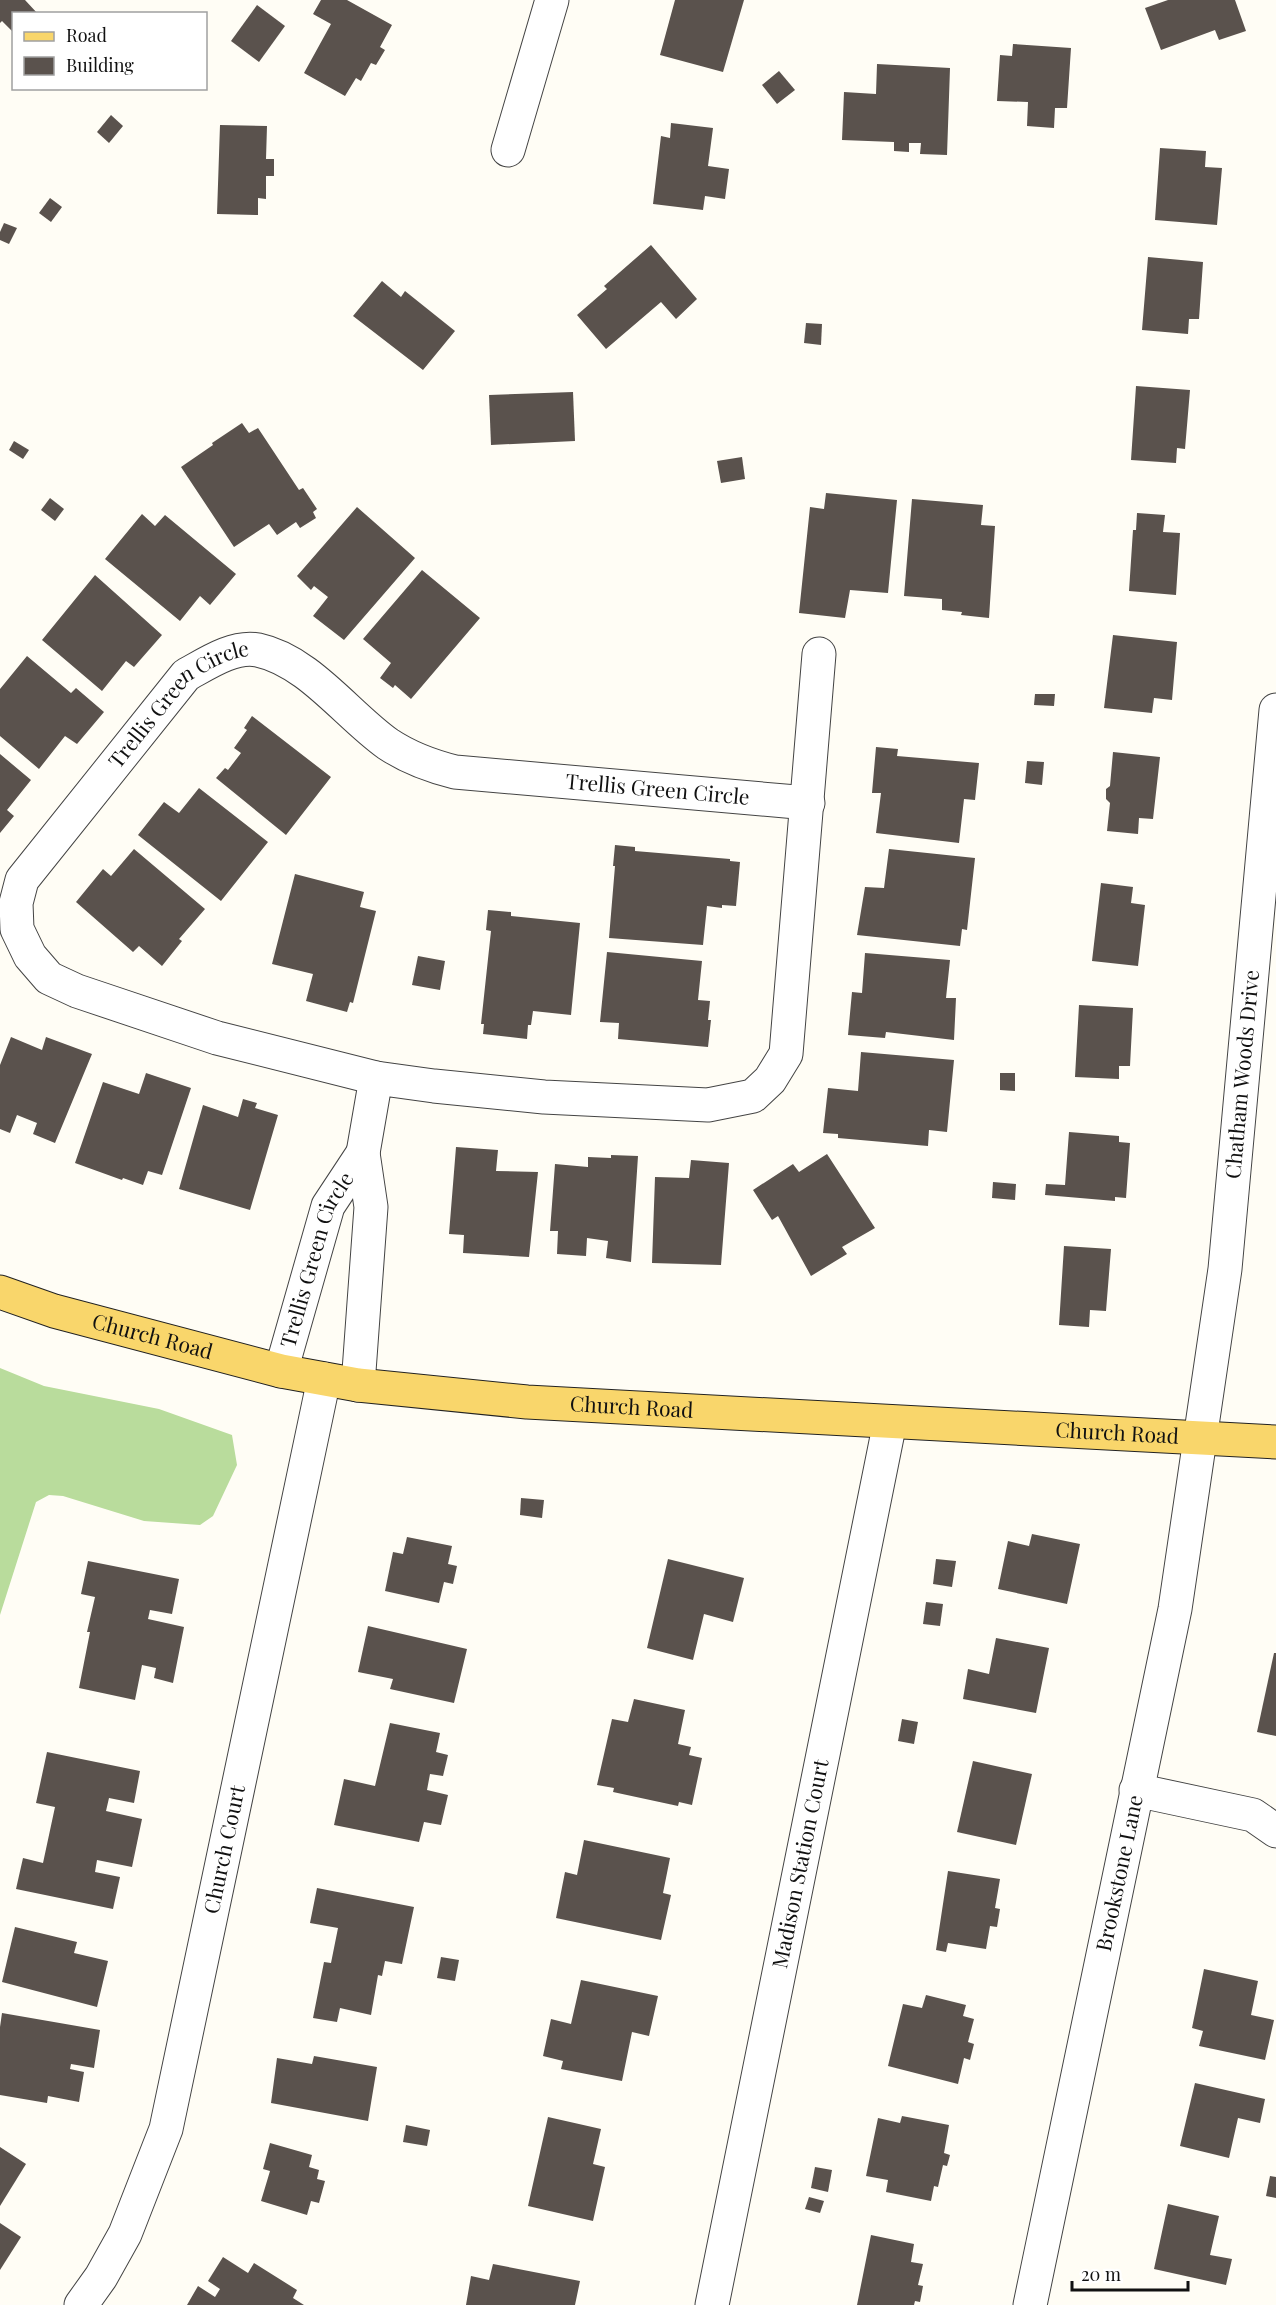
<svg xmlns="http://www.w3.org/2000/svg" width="1276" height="2305" viewBox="0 0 1276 2305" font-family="'Playfair Display',serif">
  <rect width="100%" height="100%" fill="#fffdf5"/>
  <polygon fill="#b9dc9c" points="0,1368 44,1386 159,1409 232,1435 237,1465 213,1516 200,1525 144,1521 63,1496 49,1495 36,1502 0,1615"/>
  <g fill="#5a524d">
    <polygon points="0,0 25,0 38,14 14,14 14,33 2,21 0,23"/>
    <polygon points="321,0 347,0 392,25 380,47 385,50 376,65 371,63 361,81 356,78 345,96 304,73 331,24 313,14"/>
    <polygon points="675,0 744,0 723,72 660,55"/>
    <polygon points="1168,0 1235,0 1246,31 1219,40 1215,30 1161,50 1145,8"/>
    <polygon points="257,5 285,26 259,62 231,41"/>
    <polygon points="1013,44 1071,48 1067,108 1055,108 1054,128 1027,126 1028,102 997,101 1000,55 1012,56"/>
    <polygon points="877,64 950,68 947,155 920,154 921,143 909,143 909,152 894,151 894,142 842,140 844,92 876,94"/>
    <polygon points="779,71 795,90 777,104 762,85"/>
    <polygon points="111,115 123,126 109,143 97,132"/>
    <polygon points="671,123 713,128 708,166 729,169 725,199 705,196 703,210 653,204 661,136 670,138"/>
    <polygon points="220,125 267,126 266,159 274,159 274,176 266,176 266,199 258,198 258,215 217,214"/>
    <polygon points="1160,148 1206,151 1205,167 1222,168 1217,225 1155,220"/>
    <polygon points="50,198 62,207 51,222 39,213"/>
    <polygon points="4,223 17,228 9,244 0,240 0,232"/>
    <polygon points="651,245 697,299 676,319 661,302 606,349 577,315 607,289 604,286"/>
    <polygon points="1148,257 1203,262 1199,319 1189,319 1188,334 1142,330"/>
    <polygon points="382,281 401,297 405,291 455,331 423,370 353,316"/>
    <polygon points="806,323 822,324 821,345 804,343"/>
    <polygon points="1136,386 1190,390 1185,449 1177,448 1176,463 1131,460"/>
    <polygon points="573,392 575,441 491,445 489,395"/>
    <polygon points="242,423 249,433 258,428 299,490 303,488 317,509 313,512 316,518 300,528 296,522 277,535 269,524 234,547 181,467 213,445 212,443"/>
    <polygon points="14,441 29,450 23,459 9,450"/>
    <polygon points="742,457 745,479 721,483 717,461"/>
    <polygon points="826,493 897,500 888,593 850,590 845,618 799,613 810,507 824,509"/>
    <polygon points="50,498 64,509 55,521 41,510"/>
    <polygon points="912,499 983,505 981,525 995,526 989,618 961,615 962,612 942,610 942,599 904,596"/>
    <polygon points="357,507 415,558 344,640 313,616 328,597 314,586 311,590 297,576"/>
    <polygon points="1137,513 1165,515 1163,532 1180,533 1176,595 1129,591 1133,530 1136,530"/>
    <polygon points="142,514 155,526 165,515 236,574 210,605 200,596 180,621 105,559"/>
    <polygon points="422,570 480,618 411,699 395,685 393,688 380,678 391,663 363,639"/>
    <polygon points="95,575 162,635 134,667 126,661 102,691 42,640"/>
    <polygon points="1113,635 1177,642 1172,700 1154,698 1152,713 1104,708"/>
    <polygon points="27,656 71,693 76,688 104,712 77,744 65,736 39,769 0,736 0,689"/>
    <polygon points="1035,694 1055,694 1054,706 1034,705"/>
    <polygon points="252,716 331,777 286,835 216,778 225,768 228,770 241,753 234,748 247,730 244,728"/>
    <polygon points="876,747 898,749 897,756 979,763 975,800 964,799 959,843 876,833 881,793 872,793"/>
    <polygon points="1113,752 1160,757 1153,819 1139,818 1138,834 1107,831 1110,803 1106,799 1106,789 1110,786"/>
    <polygon points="0,754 31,780 7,810 14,816 0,833"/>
    <polygon points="1027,761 1044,762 1042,785 1025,783"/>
    <polygon points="199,788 268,842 221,901 138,835 164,802 179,813"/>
    <polygon points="615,845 635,847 635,851 730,859 730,861 740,862 736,906 722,905 722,908 707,906 703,945 609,938 615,866 613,866"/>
    <polygon points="134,849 205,909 179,939 182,941 162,966 139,946 133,952 76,902 103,869 111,876"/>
    <polygon points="889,849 975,858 967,930 962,929 960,946 857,935 865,887 884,888"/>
    <polygon points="295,874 364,892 360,907 376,911 353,1003 350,1002 347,1012 306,1001 313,974 272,964"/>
    <polygon points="1101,883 1133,887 1131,903 1145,905 1138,966 1092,961"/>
    <polygon points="488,910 511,912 511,916 580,923 571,1015 533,1011 531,1025 528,1025 527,1039 483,1034 484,1024 481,1024 491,931 486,930"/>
    <polygon points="607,952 702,961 698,1000 710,1001 708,1020 711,1020 708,1047 618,1039 619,1023 600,1022"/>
    <polygon points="865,953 950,960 946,998 956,998 954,1040 886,1032 885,1038 848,1035 852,992 862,993"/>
    <polygon points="418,956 445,961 440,990 412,985"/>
    <polygon points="1079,1005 1133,1008 1130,1066 1119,1066 1119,1079 1075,1077"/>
    <polygon points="11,1037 42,1050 46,1037 92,1054 55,1143 33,1134 37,1123 17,1115 10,1133 0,1129 0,1065"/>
    <polygon points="861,1052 954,1060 947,1132 929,1130 928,1146 838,1138 838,1134 823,1133 828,1088 858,1091"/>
    <polygon points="146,1073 191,1088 162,1175 148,1171 143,1185 123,1178 122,1180 75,1163 103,1082 139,1094"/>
    <polygon points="1000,1073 1015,1073 1015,1091 1000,1090"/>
    <polygon points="243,1099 257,1103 255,1108 278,1115 250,1210 179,1189 203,1105 238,1117"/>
    <polygon points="1069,1132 1119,1136 1119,1142 1130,1143 1126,1198 1115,1197 1115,1201 1045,1195 1046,1184 1065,1185"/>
    <polygon points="456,1147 498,1150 496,1171 538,1172 529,1257 463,1253 464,1235 449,1234"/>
    <polygon points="827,1154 875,1228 842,1247 847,1254 811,1276 778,1216 772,1220 753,1190 793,1164 799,1172"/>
    <polygon points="611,1155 638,1156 631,1262 606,1258 608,1241 587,1238 586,1256 557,1254 558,1231 550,1231 555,1164 588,1167 588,1157 611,1158"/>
    <polygon points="691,1160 729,1163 721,1265 652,1263 655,1177 689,1178"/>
    <polygon points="993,1182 1016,1184 1015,1200 992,1198"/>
    <polygon points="1064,1246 1111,1249 1106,1311 1090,1310 1089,1327 1059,1325"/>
    <polygon points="521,1498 544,1500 542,1518 520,1515"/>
    <polygon points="1032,1534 1080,1544 1067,1604 998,1589 1008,1541 1029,1546"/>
    <polygon points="407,1537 452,1546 448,1564 457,1566 453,1584 444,1582 439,1603 385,1591 393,1552 403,1554"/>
    <polygon points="668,1559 744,1578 733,1622 704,1614 693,1660 647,1648"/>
    <polygon points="936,1559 956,1561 952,1587 933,1584"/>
    <polygon points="88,1561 179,1579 172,1614 150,1610 148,1619 184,1627 173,1683 154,1678 156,1668 142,1665 135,1700 79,1688 90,1632 87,1632 95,1597 81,1594"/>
    <polygon points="926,1602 943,1604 940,1626 923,1624"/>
    <polygon points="368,1626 467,1649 454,1703 390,1689 393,1679 358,1672"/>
    <polygon points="996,1638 1049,1648 1036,1713 963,1699 968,1669 989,1674"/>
    <polygon points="1274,1653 1276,1653 1276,1736 1257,1732"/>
    <polygon points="634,1699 685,1710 678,1744 691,1747 689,1755 702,1758 692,1805 679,1802 678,1806 613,1792 614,1788 597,1785 612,1719 628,1722"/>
    <polygon points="902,1719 918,1722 914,1744 898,1741"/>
    <polygon points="390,1723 440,1733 436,1752 448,1755 443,1776 430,1774 427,1790 448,1795 441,1825 424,1822 419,1842 334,1825 344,1779 375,1786"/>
    <polygon points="47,1752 140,1771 134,1803 109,1798 106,1811 142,1819 132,1867 97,1860 95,1872 120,1877 113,1909 16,1889 23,1858 43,1863 55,1807 36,1803"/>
    <polygon points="973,1761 1032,1774 1016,1845 957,1832"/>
    <polygon points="584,1840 670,1858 663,1893 671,1895 661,1940 556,1918 565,1872 577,1875"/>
    <polygon points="948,1871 1000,1879 995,1908 1000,1909 997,1927 990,1926 986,1949 948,1943 946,1952 936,1950"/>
    <polygon points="317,1888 414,1907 402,1964 385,1961 382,1976 378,1975 371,2015 340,2008 337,2022 313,2018 324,1962 331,1963 338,1928 310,1923"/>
    <polygon points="15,1927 77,1942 74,1953 108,1961 97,2007 2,1982"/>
    <polygon points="441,1957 459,1960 455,1981 437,1978"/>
    <polygon points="1204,1969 1258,1981 1251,2015 1274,2020 1265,2060 1199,2046 1203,2031 1192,2028"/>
    <polygon points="581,1980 658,1996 649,2036 632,2032 622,2081 561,2069 563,2061 543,2056 551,2019 571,2024"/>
    <polygon points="926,1995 966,2005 963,2016 974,2019 968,2042 974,2044 970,2060 964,2058 958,2084 888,2066 903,2004 922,2008"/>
    <polygon points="2,2013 100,2030 94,2068 71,2064 70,2069 84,2072 79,2102 48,2096 47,2103 0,2095 0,2027"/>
    <polygon points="314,2056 377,2067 368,2121 271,2103 277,2058 312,2064"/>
    <polygon points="1195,2083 1265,2099 1260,2123 1238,2118 1229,2158 1180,2146"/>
    <polygon points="902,2116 949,2125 944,2153 950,2155 947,2166 943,2165 938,2187 934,2186 931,2201 886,2192 888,2180 866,2176 878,2118 900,2123"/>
    <polygon points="548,2117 601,2129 593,2164 605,2167 593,2221 528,2206"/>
    <polygon points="406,2125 430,2130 427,2146 403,2142"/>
    <polygon points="270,2143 312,2155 309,2167 319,2170 317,2179 325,2181 319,2203 311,2201 307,2215 261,2201 270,2171 263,2169"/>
    <polygon points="0,2147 26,2164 0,2206"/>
    <polygon points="815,2167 832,2170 828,2192 811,2188"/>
    <polygon points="1270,2176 1276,2177 1276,2198 1266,2196"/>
    <polygon points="809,2197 824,2201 820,2213 805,2209"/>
    <polygon points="1168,2204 1219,2216 1210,2255 1232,2259 1226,2285 1154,2269"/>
    <polygon points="0,2223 21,2237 0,2270"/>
    <polygon points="871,2235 914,2244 911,2262 923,2264 918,2285 923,2286 920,2302 915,2301 914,2305 857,2305"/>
    <polygon points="223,2257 248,2273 254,2263 297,2290 293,2298 304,2305 187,2305 198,2286 215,2297 220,2289 208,2281"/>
    <polygon points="493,2264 580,2281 575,2305 466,2305 471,2276 489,2280"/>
  </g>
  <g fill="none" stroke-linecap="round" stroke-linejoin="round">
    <g stroke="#444" stroke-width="35">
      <g id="minor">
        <polyline points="508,150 552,0"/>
        <path id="s1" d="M376 1078 217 1038 77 991 49 978 30 956 17 929 16 903 22 880 186 675C206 664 234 645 258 650 309 661 347 715 388 744 409 758 431 766 455 772L808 803"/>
        <polyline points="363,1153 376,1078 434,1086 544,1097 708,1105 753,1096 770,1080 786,1054 819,654"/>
        <path id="s2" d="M281 1371 328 1206 363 1153 371 1207 358 1385"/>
        <polyline points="1136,1790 1253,1815 1276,1831"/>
        <path id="s3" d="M81 2305 101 2277 125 2234 166 2129 324 1379"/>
        <path id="s4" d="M712 2305 890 1422"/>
        <path id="s5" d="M1030 2305 1175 1609 1225 1269 1276 710"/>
      </g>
    </g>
    <g stroke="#222" stroke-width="35">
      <g id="major">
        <path id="s6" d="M0 1292 54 1311 281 1371 358 1385 527 1402 1276 1442"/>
      </g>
    </g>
    <use href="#minor" stroke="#fff" stroke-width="33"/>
    <use href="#major" stroke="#f9d66b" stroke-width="33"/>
  </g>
  <g text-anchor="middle" stroke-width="6" stroke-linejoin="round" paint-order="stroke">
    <g font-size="21" fill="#111" stroke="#fff">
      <text dy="7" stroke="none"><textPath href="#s1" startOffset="690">Trellis Green Circle</textPath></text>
      <text dy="7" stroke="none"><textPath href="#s1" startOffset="1230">Trellis Green Circle</textPath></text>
      <text dy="7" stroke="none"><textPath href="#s5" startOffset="1250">Chatham Woods Drive</textPath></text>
      <text dy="7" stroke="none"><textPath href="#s2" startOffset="117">Trellis Green Circle</textPath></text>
      <text dy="7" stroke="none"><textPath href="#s6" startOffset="159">Church Road</textPath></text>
      <text dy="7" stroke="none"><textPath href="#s6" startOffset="645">Church Road</textPath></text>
      <text dy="7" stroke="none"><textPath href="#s6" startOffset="1131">Church Road</textPath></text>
      <text dy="7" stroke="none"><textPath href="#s3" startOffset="482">Church Court</textPath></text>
      <text dy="7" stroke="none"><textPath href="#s4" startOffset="450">Madison Station Court</textPath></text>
      <text dy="7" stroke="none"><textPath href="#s5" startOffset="441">Brookstone Lane</textPath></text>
    </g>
  </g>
  <rect x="12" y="12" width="195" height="78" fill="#ffffff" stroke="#a0a0a0" stroke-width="1.5"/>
  <rect x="24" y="32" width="30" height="9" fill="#f9d66b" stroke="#a0a0a0" stroke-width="1.5"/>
  <text x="66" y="42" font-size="18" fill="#111111">Road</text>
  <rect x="24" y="57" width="30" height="18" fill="#5a524d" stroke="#a0a0a0" stroke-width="1.5"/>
  <text x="66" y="72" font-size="18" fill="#111111">Building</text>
  <path d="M1072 2281v9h116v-9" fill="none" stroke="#111111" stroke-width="3"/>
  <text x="1081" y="2281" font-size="18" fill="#111111" stroke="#ffffff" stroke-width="4.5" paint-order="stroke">20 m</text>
</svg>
